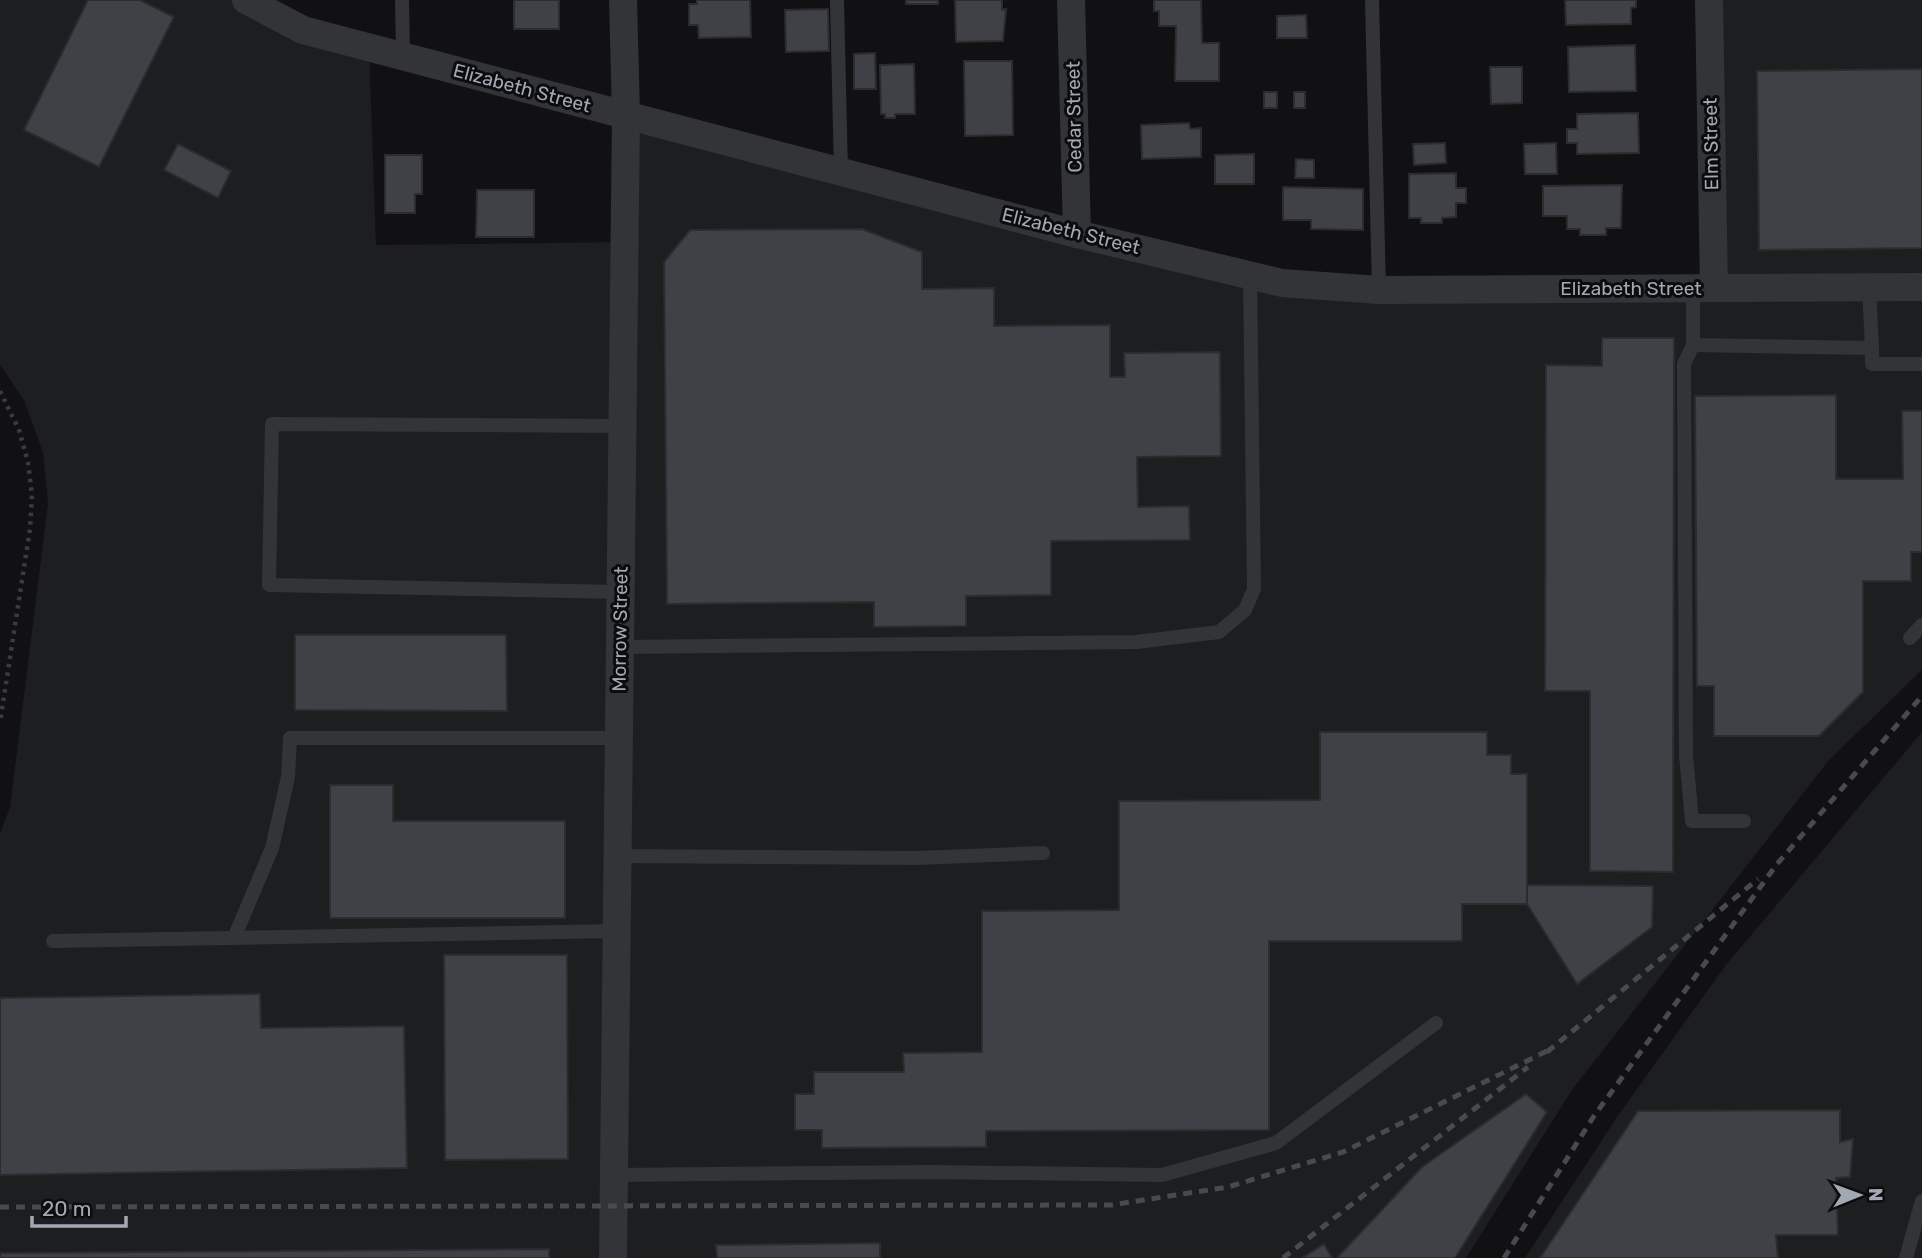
<svg xmlns="http://www.w3.org/2000/svg" width="1922" height="1258" viewBox="0 0 1922 1258" font-family="Rubik,sans-serif">
	<rect width="100%" height="100%" fill="#111113"/>
	<!-- built -->
	<g fill="#1d1e20">
		<polygon points="0,0 246,0 369,47 376,245 624,242 626,115 1282,283 1713,287 1709,0 1922,0 1922,670 1829,760 1572,1090 1466,1258 0,1258 0,834 10,807 48,503 43,452 24,400 0,365"/>
		<polygon points="1922,732 1922,1258 1525,1258 1617,1117 1726,965"/>
	</g>
	<!-- building -->
	<g fill="#404146" stroke="#2b2c2f" stroke-width="2">
		<polygon points="88,0 140,0 174,17 99,167 24,130"/>
		<rect x="514" y="0" width="45" height="29"/>
		<polygon points="697,0 750,0 751,37 699,38 698,25 689,25 689,4 697,4"/>
		<rect x="906" y="0" width="32" height="4"/>
		<polygon points="955,0 1002,0 1002,10 1006,9 1003,41 956,42"/>
		<polygon points="1154,0 1201,0 1202,43 1219,43 1219,81 1175,81 1176,26 1159,26 1159,11 1154,11"/>
		<polygon points="1565,0 1636,0 1636,7 1631,8 1631,24 1566,25"/>
		<polygon points="828,9 829,51 786,52 785,10"/>
		<polygon points="1306,15 1307,38 1277,38 1277,16"/>
		<polygon points="1635,45 1636,91 1569,92 1568,47"/>
		<polygon points="875,53 876,89 854,89 854,54"/>
		<polygon points="964,61 1012,61 1013,135 965,136"/>
		<polygon points="914,64 915,114 895,114 895,118 885,118 885,114 881,114 880,65"/>
		<polygon points="1490,67 1522,67 1522,103 1491,104"/>
		<polygon points="1922,69 1922,248 1759,250 1757,71"/>
		<rect x="1264" y="92" width="13" height="16"/>
		<rect x="1294" y="92" width="11" height="16"/>
		<polygon points="1638,113 1639,153 1577,154 1577,143 1567,143 1567,129 1577,129 1577,114"/>
		<polygon points="1189,123 1190,129 1201,128 1201,157 1142,159 1141,125"/>
		<polygon points="1445,143 1446,163 1414,165 1413,144"/>
		<polygon points="1556,143 1557,174 1525,174 1524,144"/>
		<polygon points="178,144 231,171 218,198 164,170"/>
		<polygon points="1254,154 1254,184 1215,184 1215,155"/>
		<polygon points="385,155 422,155 422,194 415,194 415,213 385,213"/>
		<polygon points="1296,159 1314,160 1314,178 1295,178"/>
		<polygon points="1456,173 1456,188 1466,188 1466,203 1456,203 1456,217 1442,218 1442,223 1421,223 1421,218 1409,218 1409,174"/>
		<polygon points="1622,185 1621,228 1606,228 1606,235 1580,235 1580,229 1567,229 1567,216 1543,216 1543,186"/>
		<polygon points="1283,187 1363,189 1363,230 1311,229 1311,220 1283,220"/>
		<polygon points="477,190 534,190 534,237 476,237"/>
		<polygon points="862,229 922,252 922,289 994,288 994,326 1110,325 1110,377 1125,377 1124,353 1220,352 1221,456 1137,457 1138,507 1189,506 1190,540 1051,541 1051,595 966,596 966,626 874,627 874,602 667,604 664,262 690,230"/>
		<polygon points="1602,338 1674,338 1673,872 1590,871 1590,691 1545,691 1546,365 1602,366"/>
		<polygon points="1836,395 1836,479 1903,479 1902,411 1922,411 1922,552 1911,552 1911,581 1863,581 1863,692 1819,736 1714,736 1714,686 1697,686 1695,396"/>
		<polygon points="295,635 506,635 507,711 295,710"/>
		<polygon points="1320,732 1487,732 1487,755 1511,755 1511,774 1527,774 1527,904 1462,904 1462,941 1269,941 1269,1130 986,1131 986,1147 822,1148 822,1130 795,1130 795,1094 814,1094 814,1072 904,1072 903,1053 982,1052 982,911 1119,910 1119,801 1320,800"/>
		<polygon points="330,785 393,785 393,821 565,821 565,918 330,918"/>
		<polygon points="1527,885 1653,886 1652,927 1577,984 1527,904"/>
		<polygon points="444,955 567,955 568,1159 445,1160"/>
		<polygon points="260,994 261,1028 404,1026 407,1168 0,1175 0,998"/>
		<polygon points="1526,1094 1547,1112 1455,1258 1337,1258 1422,1167"/>
		<polygon points="1840,1110 1840,1142 1853,1139 1850,1177 1836,1178 1838,1235 1776,1235 1778,1258 1540,1258 1638,1111"/>
		<polygon points="880,1243 880,1258 717,1258 716,1245"/>
		<polygon points="1324,1244 1332,1258 1302,1258"/>
		<polygon points="549,1249 549,1258 0,1258 0,1253"/>
	</g>
	<g fill="none" stroke-linecap="round" stroke-linejoin="round">
		<!-- path -->
		<polyline stroke="#383b3f" stroke-width="4.5" stroke-dasharray="3.5 5" stroke-linecap="butt" points="0,391 19,430 28,462 32,495 30,529 0,722"/>
		<!-- service -->
		<g stroke="#323438" stroke-width="14">
			<polyline points="402,0 403,56"/>
			<polyline points="837,0 841,172"/>
			<polyline points="1372,0 1379,290"/>
			<polyline points="1693,288 1693,345 1872,348 1869,287"/>
			<polyline points="1693,345 1684,364 1686,755 1692,821 1744,821"/>
			<polyline points="1872,348 1872,364 1922,364"/>
			<polyline points="620,592 269,585 272,424 622,426"/>
			<polyline points="1910,638 1922,625"/>
			<polyline points="620,647 1136,642 1219,632 1245,610 1254,589 1250,275"/>
			<polyline points="617,856 918,858 1043,853"/>
			<polyline points="234,938 272,848 288,777 290,738 619,738"/>
			<polyline points="53,941 616,931"/>
			<polyline points="614,1175 931,1172 1162,1175 1276,1143 1436,1023"/>
			<polyline points="1906,1258 1922,1201"/>
		</g>
		<!-- minor -->
		<g stroke="#323438" stroke-width="28">
			<polyline points="246,0 303,30 1077,234 1282,283 1379,290 1922,287"/>
			<polyline points="1071,0 1077,234"/>
			<polyline points="1709,0 1714,288"/>
			<polyline points="613,1258 626,115 623,0"/>
		</g>
		<!-- rail -->
		<g stroke="#474a4f" stroke-width="5" stroke-dasharray="9 7" stroke-linecap="butt">
			<polyline points="1547,1052 1758,879"/>
			<polyline points="0,1207 1111,1205 1228,1187 1343,1152 1553,1048"/>
			<polyline points="1283,1258 1528,1067"/>
			<polyline points="1504,1258 1594,1116 1777,864 1922,696"/>
		</g>
	</g>
	<g text-anchor="middle" dominant-baseline="central" stroke-width="6" stroke-linejoin="round" paint-order="stroke">
		<!-- street labels -->
		<g font-size="19" fill="#a2a9b4" stroke="#0c0c0e">
			<text transform="translate(522 88) rotate(15)">Elizabeth Street</text>
			<text transform="translate(1074 117) rotate(-91)">Cedar Street</text>
			<text transform="translate(1711 144) rotate(-91)">Elm Street</text>
			<text transform="translate(1071 231) rotate(14)">Elizabeth Street</text>
			<text x="1631" y="288">Elizabeth Street</text>
			<text transform="translate(620 629) rotate(-89)">Morrow Street</text>
		</g>
	</g>
	<!-- north arrow -->
	<g transform="translate(1859 1195) rotate(89)" stroke="#0c0c0e" stroke-width="5" paint-order="stroke">
	<path d="M0-5L12 26L0 18L-12 26Z" fill="#a2a9b4"/>
	<text y="-10" font-size="19" font-weight="bold" text-anchor="middle" fill="#a2a9b4">N</text>
	</g>
	<!-- scale -->
	<path d="M32 1216v10h94v-10" fill="none" stroke="#a2a9b4" stroke-width="3.5"/>
	<text x="42" y="1216" font-size="21" fill="#a2a9b4" stroke="#0c0c0e" stroke-width="5" paint-order="stroke">20 m</text>
</svg>
